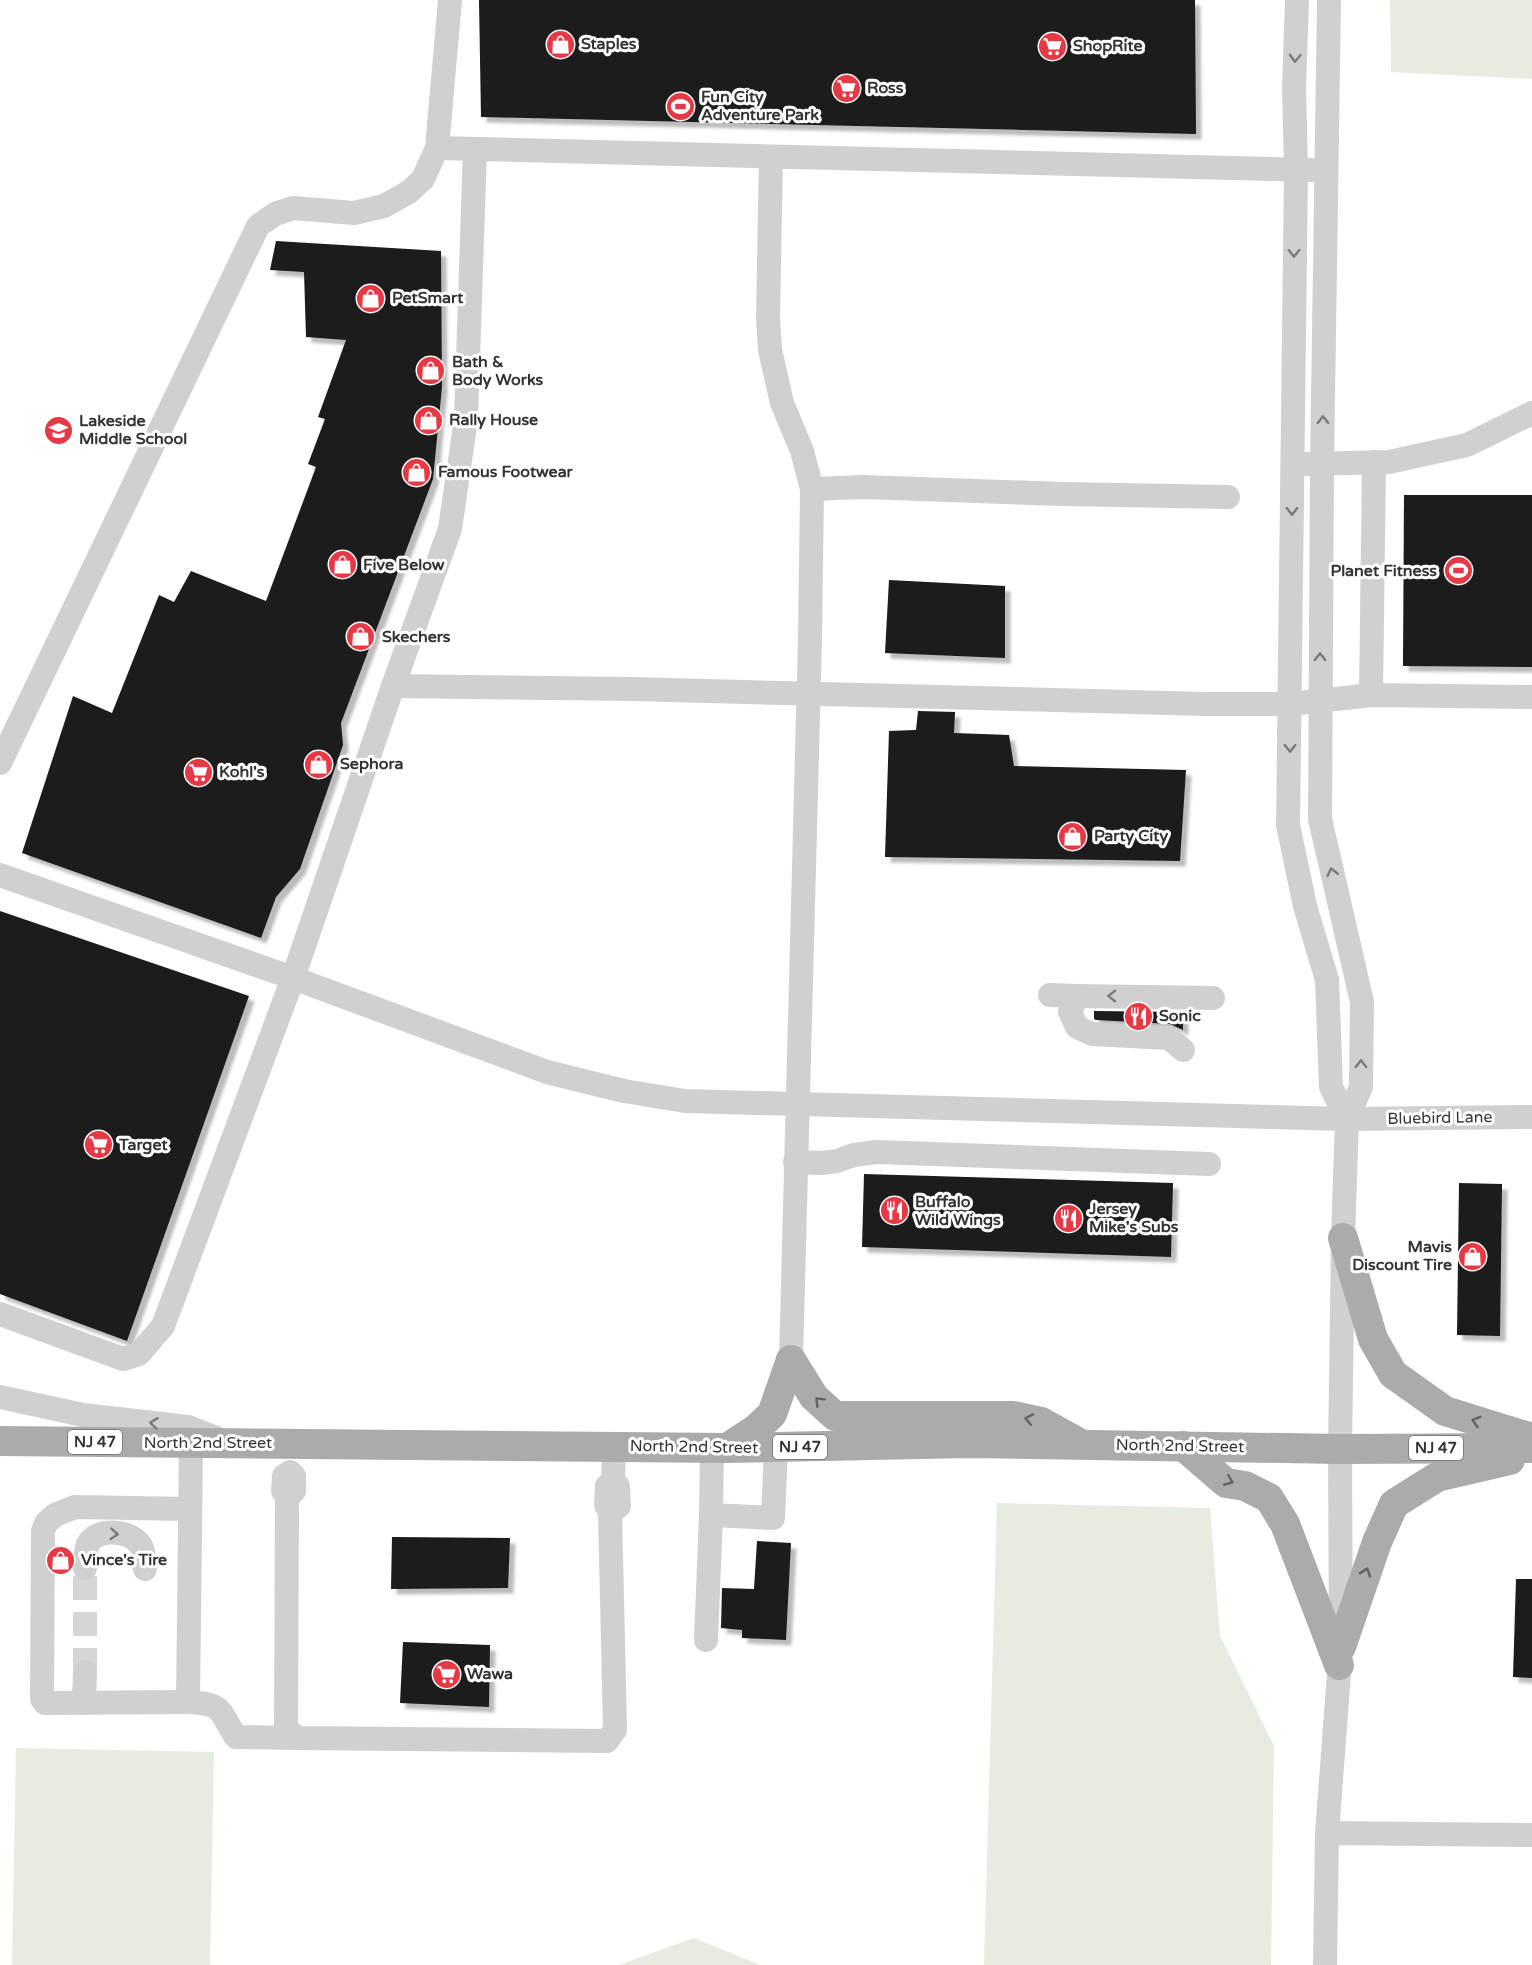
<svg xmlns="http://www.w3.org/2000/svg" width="1532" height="1965" viewBox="0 0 1532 1965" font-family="'Varela Round',sans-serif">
	<defs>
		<filter id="shadow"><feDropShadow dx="5.5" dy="5.5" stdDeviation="1.5" flood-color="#0004"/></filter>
	</defs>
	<rect width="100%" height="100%" fill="#fff"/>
	<!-- green -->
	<g fill="#e6ecdf">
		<polygon points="1390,0 1532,0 1532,79 1391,72"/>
		<polygon points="997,1503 1210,1508 1220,1636 1274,1746 1271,1965 984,1965"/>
		<polygon points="16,1748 214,1752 210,1965 12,1965"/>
		<polygon points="694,1938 760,1965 619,1965"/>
	</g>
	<!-- building -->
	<g fill="#1a1a1a" filter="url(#shadow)">
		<polygon points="479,0 1195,0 1196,134 481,117"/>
		<polygon points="276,241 441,251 442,387 433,479 341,723 343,745 300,869 276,897 261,938 22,853 73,696 112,713 159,595 174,602 191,571 266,601 316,467 308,464 325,419 318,417 346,340 306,337 304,272 270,270"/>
		<polygon points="1404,495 1532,495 1532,667 1403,666"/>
		<polygon points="889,580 1005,586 1005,658 885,653"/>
		<polygon points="918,711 955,712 954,733 1009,735 1014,766 1186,770 1180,861 885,857 889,731 916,730"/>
		<polygon points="0,911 249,996 127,1341 0,1294"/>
		<polygon points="1094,1011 1183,1012 1183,1030 1170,1024 1096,1020 1094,1019"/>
		<polygon points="864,1174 1173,1183 1171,1257 862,1247"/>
		<polygon points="1459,1183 1502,1184 1500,1336 1457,1335"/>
		<polygon points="392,1537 510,1538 508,1588 391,1589"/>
		<polygon points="757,1541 791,1543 786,1640 742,1638 742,1630 721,1628 722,1588 754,1589"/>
		<polygon points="1516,1579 1532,1579 1532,1678 1513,1677"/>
		<polygon points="403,1642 490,1645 489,1707 400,1703"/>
	</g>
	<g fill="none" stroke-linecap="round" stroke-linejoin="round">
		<!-- minor-tunnel -->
		<polyline stroke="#d6d6d6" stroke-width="24" stroke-dasharray="24 12" stroke-linecap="butt" points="85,1672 85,1568"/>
		<!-- minor -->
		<g stroke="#d0d0d0" stroke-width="24">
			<polyline points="1297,0 1294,88 1296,169 1288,825 1305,906 1327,980 1331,1087 1347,1119"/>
			<polyline points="437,148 1312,170"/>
			<polyline points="771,157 768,318 770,350 782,403 802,451 812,489 810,639 791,1360"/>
			<polyline points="1306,464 1389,462 1467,445 1532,413"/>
			<polyline points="812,489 863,487 1062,494 1228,497"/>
			<polyline points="393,686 632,689 1205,704 1291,704 1371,695 1532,697"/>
			<polyline points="1371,695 1374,462"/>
			<polyline points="0,763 258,226 275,214 293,208 354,213 384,206 409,192 423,179 437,148 450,0"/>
			<polyline points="0,875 293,978 547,1072 624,1091 685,1101 1347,1119 1532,1117"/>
			<polyline points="1050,995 1077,996"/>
			<polyline points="1183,1050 1169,1038 1092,1034 1077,1027 1070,1012 1077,996 1213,998"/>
			<polyline points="795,1162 821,1163 837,1161 854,1155 876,1152 1209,1164"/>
			<polyline points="0,1314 123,1359 139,1354 163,1326 293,978 393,686 450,529 466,419 475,149"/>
			<polyline points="0,1397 83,1415 188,1427 216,1438"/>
			<path d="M191,1443l-3,259c37,2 30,8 48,35l62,1"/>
			<polyline points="712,1448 711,1515 773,1518 776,1448"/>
			<polyline points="613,1481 607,1486 606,1505 610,1512 619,1506 618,1486 613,1481 614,1446"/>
			<polyline points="287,1497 294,1491 294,1476 290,1472 284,1476 283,1491 287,1497 286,1729 298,1738 607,1741 615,1730 610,1512"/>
			<path d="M85,1568c1,-8 0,-17 3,-24 9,-17 44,-14 53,2 4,6 3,16 4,23"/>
			<polyline points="706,1640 711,1515"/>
			<polyline points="188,1702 45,1703 42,1699 43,1531 46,1523 55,1515 75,1507 190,1509"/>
			<polyline points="84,1703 85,1672"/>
			<polyline points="1327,1833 1532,1835"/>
			<polyline points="1325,1965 1327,1833 1341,1647 1340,1449 1343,1238 1347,1119 1361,1087 1362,1002 1320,819 1322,464 1329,0"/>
		</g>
		<!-- major -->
		<g stroke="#ababab" stroke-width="30">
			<polyline points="1343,1238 1373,1339 1393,1374 1445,1411 1532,1438"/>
			<polyline points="791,1360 814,1397 835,1416 1013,1416 1041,1422 1079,1443"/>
			<polyline points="0,1441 727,1448 969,1443 1340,1449 1532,1448"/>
			<polyline points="1183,1446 1226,1483 1245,1486 1269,1498 1285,1524 1339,1665"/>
			<polyline points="727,1448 756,1429 772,1414 791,1360"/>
			<polyline points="1341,1647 1377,1542 1394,1504 1437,1477 1510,1460"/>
		</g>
	</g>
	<!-- one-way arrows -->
	<defs><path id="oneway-chevron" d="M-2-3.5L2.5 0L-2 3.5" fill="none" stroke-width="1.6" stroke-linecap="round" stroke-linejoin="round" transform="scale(1.5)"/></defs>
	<g stroke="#7a7a7a">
		<use href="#oneway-chevron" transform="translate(1295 58) rotate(92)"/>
		<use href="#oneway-chevron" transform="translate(1294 253) rotate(91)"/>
		<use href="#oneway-chevron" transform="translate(1323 420) rotate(-89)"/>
		<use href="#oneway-chevron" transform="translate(1292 511) rotate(90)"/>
		<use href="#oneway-chevron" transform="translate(1320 657) rotate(-89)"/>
		<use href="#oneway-chevron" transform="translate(1290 748) rotate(91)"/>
		<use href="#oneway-chevron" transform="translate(1332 872) rotate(-103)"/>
		<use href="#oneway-chevron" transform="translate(1112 996) rotate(-179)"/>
		<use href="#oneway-chevron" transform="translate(1361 1064) rotate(-89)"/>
		<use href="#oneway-chevron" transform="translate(154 1423) rotate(-173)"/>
		<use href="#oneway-chevron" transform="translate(114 1534) rotate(4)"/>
	</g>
	<g stroke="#636363">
		<use href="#oneway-chevron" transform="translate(819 1401) rotate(-135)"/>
		<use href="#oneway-chevron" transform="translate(1029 1419) rotate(-169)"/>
		<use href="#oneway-chevron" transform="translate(1476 1421) rotate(-163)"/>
		<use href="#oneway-chevron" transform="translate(1229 1481) rotate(22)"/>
		<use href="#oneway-chevron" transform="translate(1366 1572) rotate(-71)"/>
	</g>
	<!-- icons -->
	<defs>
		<symbol id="shop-disc" viewBox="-11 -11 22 22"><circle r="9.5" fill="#e63946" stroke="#fff"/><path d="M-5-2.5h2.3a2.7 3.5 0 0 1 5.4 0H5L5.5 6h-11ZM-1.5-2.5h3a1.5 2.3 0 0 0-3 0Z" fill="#fff"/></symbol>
		<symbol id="supermarket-disc" viewBox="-11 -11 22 22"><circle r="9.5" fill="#e63946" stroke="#fff"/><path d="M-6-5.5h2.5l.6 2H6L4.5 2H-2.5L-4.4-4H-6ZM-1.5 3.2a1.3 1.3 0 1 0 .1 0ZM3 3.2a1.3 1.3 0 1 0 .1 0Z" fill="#fff"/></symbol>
		<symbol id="stadium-disc" viewBox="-11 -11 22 22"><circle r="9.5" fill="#e63946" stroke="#fff"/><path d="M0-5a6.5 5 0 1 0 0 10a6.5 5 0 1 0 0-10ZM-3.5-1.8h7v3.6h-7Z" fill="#fff"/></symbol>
		<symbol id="school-disc" viewBox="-11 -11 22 22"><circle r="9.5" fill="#e63946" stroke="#fff"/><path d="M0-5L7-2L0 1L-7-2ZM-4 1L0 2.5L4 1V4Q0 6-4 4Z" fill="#fff"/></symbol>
		<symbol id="restaurant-disc" viewBox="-11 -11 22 22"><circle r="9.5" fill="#e63946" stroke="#fff"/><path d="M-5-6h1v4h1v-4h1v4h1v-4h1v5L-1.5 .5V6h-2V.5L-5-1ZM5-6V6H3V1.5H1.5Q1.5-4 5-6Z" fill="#fff"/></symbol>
	</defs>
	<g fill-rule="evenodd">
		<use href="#shop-disc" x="544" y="28" width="33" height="33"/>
		<use href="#supermarket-disc" x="1036" y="30" width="33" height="33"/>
		<use href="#supermarket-disc" x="830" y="72" width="33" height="33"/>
		<use href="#stadium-disc" x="664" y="90" width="33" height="33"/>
		<use href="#shop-disc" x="354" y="282" width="33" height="33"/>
		<use href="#shop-disc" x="414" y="354" width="33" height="33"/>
		<use href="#shop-disc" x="412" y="404" width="33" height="33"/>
		<use href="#school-disc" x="42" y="414" width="33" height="33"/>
		<use href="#shop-disc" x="400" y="456" width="33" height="33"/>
		<use href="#shop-disc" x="326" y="548" width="33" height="33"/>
		<use href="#stadium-disc" x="1442" y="554" width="33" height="33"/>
		<use href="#shop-disc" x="344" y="620" width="33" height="33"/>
		<use href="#shop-disc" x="302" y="748" width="33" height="33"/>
		<use href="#supermarket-disc" x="182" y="756" width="33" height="33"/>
		<use href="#shop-disc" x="1056" y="820" width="33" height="33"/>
		<use href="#restaurant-disc" x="1122" y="1000" width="33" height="33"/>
		<use href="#supermarket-disc" x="82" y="1128" width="33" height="33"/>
		<use href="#restaurant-disc" x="878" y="1194" width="33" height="33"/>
		<use href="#restaurant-disc" x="1052" y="1202" width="33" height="33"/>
		<use href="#shop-disc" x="1456" y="1240" width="33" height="33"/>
		<use href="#shop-disc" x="44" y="1544" width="33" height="33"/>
		<use href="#supermarket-disc" x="430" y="1658" width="33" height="33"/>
	</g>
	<g text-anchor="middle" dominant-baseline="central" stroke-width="6" stroke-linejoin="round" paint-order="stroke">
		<!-- shield labels -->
		<g fill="#fff" stroke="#707070" stroke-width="1.5">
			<rect x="68" y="1430" width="54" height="24" rx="4.5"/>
			<rect x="773" y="1435" width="54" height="24" rx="4.5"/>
			<rect x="1409" y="1436" width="54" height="24" rx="4.5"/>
		</g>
		<g font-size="15" font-weight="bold" fill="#333">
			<text x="95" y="1442">NJ 47</text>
			<text x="800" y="1447">NJ 47</text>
			<text x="1436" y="1448">NJ 47</text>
		</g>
		<!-- poi labels -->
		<g font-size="16" font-weight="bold" fill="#333" stroke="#fff" text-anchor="start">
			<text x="581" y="44">Staples</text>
			<text x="1073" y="46">ShopRite</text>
			<text x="867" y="88">Ross</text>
			<text x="701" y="97">Fun City<tspan x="701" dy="18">Adventure Park</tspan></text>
			<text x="392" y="298">PetSmart</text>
			<text x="452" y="362">Bath &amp;<tspan x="452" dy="18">Body Works</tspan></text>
			<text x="449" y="420">Rally House</text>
			<text x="79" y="421">Lakeside<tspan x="79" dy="18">Middle School</tspan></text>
			<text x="438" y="472">Famous Footwear</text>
			<text x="363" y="565">Five Below</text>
			<text x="1437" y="571" text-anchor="end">Planet Fitness</text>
			<text x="382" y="637">Skechers</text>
			<text x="340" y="764">Sephora</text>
			<text x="219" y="772">Kohl's</text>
			<text x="1094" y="836">Party City</text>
			<text x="1159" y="1016">Sonic</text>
			<text x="119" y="1145">Target</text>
			<text x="915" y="1202">Buffalo<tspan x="915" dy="18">Wild Wings</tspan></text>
			<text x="1089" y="1209">Jersey<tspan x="1089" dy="18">Mike's Subs</tspan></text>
			<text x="1452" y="1247" text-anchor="end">Mavis<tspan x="1452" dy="18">Discount Tire</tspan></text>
			<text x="81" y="1560">Vince's Tire</text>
			<text x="467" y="1674">Wawa</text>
		</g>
		<!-- street labels -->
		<g font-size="16" fill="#333" stroke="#fff">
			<text transform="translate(1440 1118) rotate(-1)">Bluebird Lane</text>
			<text x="208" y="1443">North 2nd Street</text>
			<text transform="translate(1180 1446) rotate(1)">North 2nd Street</text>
			<text transform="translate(694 1447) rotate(1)">North 2nd Street</text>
		</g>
	</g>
</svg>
